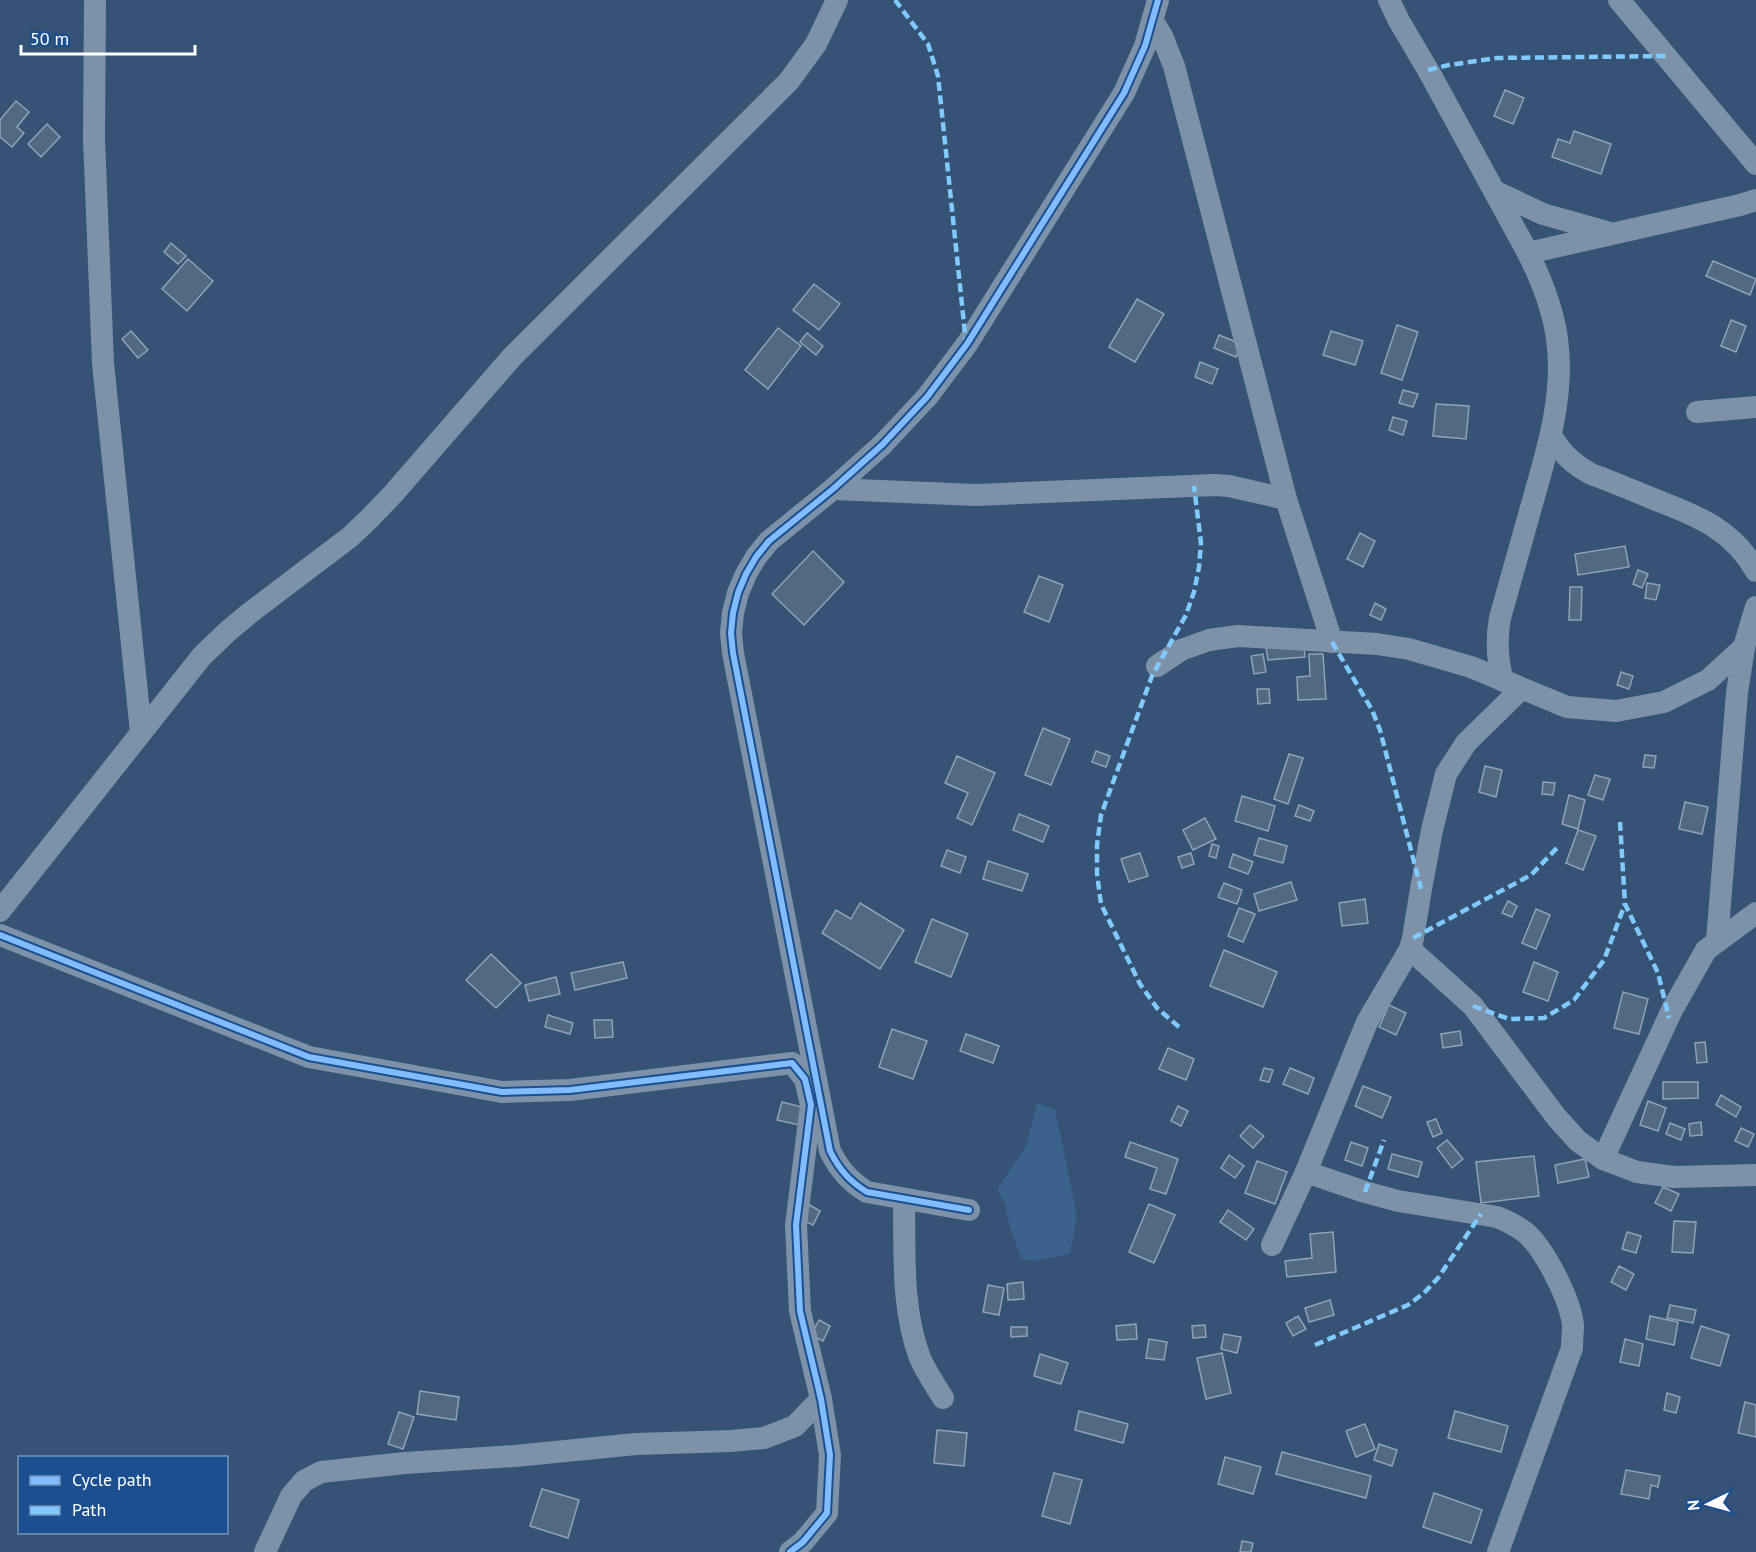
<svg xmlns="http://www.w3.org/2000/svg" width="1756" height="1552" viewBox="0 0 1756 1552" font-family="'PT Sans',sans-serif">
	<rect width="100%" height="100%" fill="#365274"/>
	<!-- water -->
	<polygon fill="#3b618d" points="1037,1103 1055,1109 1077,1216 1070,1254 1034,1261 1021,1259 1009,1224 1005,1204 997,1189 1026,1146"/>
	<!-- building -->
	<g fill="#526984" stroke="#92a2b6" stroke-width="1.5">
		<polygon points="1505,90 1524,98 1513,124 1494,116"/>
		<polygon points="16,101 29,112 17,127 24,133 12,147 0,137 0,120"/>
		<polygon points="47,124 60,137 41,157 28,144"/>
		<polygon points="1574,131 1611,144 1601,174 1552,157 1558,139 1570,143"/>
		<polygon points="171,243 186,256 178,264 164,252"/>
		<polygon points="188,259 213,281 187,311 162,289"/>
		<polygon points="1713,261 1756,279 1750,295 1706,276"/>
		<polygon points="814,284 840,304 819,330 793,310"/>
		<polygon points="1137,299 1164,314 1135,362 1109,347"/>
		<polygon points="1731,320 1746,326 1736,352 1721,346"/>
		<polygon points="1397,325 1418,332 1402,380 1381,373"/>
		<polygon points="778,328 801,346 768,389 745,370"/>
		<polygon points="131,331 148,350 138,358 122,339"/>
		<polygon points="1331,331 1363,341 1355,365 1323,355"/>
		<polygon points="807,333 823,346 816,355 800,342"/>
		<polygon points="1219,335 1241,344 1236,357 1214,348"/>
		<polygon points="1200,362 1218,369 1212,384 1195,377"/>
		<polygon points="1403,390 1418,394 1413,407 1399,403"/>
		<polygon points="1436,404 1469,406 1466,439 1433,436"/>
		<polygon points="1393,417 1407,421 1403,435 1389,430"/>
		<polygon points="1360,533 1375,541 1363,567 1347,559"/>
		<polygon points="1625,546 1629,567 1578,575 1575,554"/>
		<polygon points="813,551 844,582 804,625 772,594"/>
		<polygon points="1638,570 1648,574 1642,588 1633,584"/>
		<polygon points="1039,576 1063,585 1049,622 1024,612"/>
		<polygon points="1647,583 1660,585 1656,600 1645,598"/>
		<polygon points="1570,587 1582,587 1581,620 1569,620"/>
		<polygon points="1375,603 1386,609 1381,620 1370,615"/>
		<polygon points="1304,645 1305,657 1268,660 1266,648"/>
		<polygon points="1263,654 1266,672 1254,674 1251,656"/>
		<polygon points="1309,654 1323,654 1326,699 1298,700 1297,677 1310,676"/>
		<polygon points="1621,672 1633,676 1629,689 1617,685"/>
		<polygon points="1257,689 1269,689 1270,703 1258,704"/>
		<polygon points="1043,728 1070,739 1051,785 1025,775"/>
		<polygon points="1096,751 1110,756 1106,767 1092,762"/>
		<polygon points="1289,754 1303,758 1288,804 1274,799"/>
		<polygon points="1645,755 1656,756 1654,768 1643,767"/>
		<polygon points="957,756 995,773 972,825 957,818 968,793 945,783"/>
		<polygon points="1485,766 1502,770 1496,797 1479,792"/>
		<polygon points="1595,775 1610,779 1603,800 1588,795"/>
		<polygon points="1543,782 1555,783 1553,795 1542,794"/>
		<polygon points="1569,795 1585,800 1578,829 1562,824"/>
		<polygon points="1242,796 1275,806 1268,831 1235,821"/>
		<polygon points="1685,802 1708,807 1702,834 1679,829"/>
		<polygon points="1299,805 1314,811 1310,821 1295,816"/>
		<polygon points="1019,814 1049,826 1043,842 1013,830"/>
		<polygon points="1205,818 1216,839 1193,850 1183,830"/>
		<polygon points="1578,830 1596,836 1583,870 1566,863"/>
		<polygon points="1259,838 1287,846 1283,863 1254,855"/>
		<polygon points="1212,844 1219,846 1216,858 1209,856"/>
		<polygon points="947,850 966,857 960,873 941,866"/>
		<polygon points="1140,853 1148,876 1129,882 1121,859"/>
		<polygon points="1191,853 1194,864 1182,868 1178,857"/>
		<polygon points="1233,854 1253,862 1248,874 1229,867"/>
		<polygon points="988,861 1028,874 1022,891 983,879"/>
		<polygon points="1291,882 1297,900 1259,911 1254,894"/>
		<polygon points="1224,883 1242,890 1237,904 1218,897"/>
		<polygon points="1365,899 1368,923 1342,926 1339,903"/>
		<polygon points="1508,901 1517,906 1512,917 1502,913"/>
		<polygon points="860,903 904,930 880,969 822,933 836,910 851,919"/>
		<polygon points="1239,908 1255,914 1243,942 1228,936"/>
		<polygon points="1536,909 1550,915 1536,949 1522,943"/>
		<polygon points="932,919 968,934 951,977 915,962"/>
		<polygon points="1224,950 1277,972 1263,1007 1210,986"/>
		<polygon points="491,954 521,983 496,1008 466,980"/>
		<polygon points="623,962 627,978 575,990 571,973"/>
		<polygon points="1534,962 1558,972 1548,1001 1523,992"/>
		<polygon points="556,977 560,994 529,1001 525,985"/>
		<polygon points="1623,992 1648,999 1639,1034 1614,1028"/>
		<polygon points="1389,1005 1406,1013 1396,1035 1379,1027"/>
		<polygon points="548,1015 573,1023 570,1034 545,1027"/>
		<polygon points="594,1020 612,1020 613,1037 595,1038"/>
		<polygon points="892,1029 927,1041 913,1079 879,1067"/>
		<polygon points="1460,1031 1462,1045 1443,1048 1441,1034"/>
		<polygon points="966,1034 999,1046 993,1063 960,1051"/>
		<polygon points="1705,1042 1707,1062 1697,1063 1695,1043"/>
		<polygon points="1168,1048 1194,1059 1186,1080 1159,1069"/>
		<polygon points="1264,1068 1273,1070 1269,1082 1260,1080"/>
		<polygon points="1290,1068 1314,1078 1308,1094 1283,1084"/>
		<polygon points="1663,1082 1698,1082 1698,1098 1663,1099"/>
		<polygon points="1363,1086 1391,1097 1382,1118 1355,1106"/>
		<polygon points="1721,1095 1741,1107 1736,1117 1716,1105"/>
		<polygon points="1648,1101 1666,1108 1658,1131 1640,1125"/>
		<polygon points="782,1102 806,1108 799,1125 777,1120"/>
		<polygon points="1178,1106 1188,1111 1181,1126 1171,1121"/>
		<polygon points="1436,1119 1442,1133 1433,1137 1427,1122"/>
		<polygon points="1701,1122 1702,1135 1690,1136 1689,1124"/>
		<polygon points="1670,1123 1685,1129 1681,1140 1666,1134"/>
		<polygon points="1250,1125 1264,1136 1253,1148 1240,1136"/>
		<polygon points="1741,1128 1754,1134 1748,1147 1735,1141"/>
		<polygon points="1447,1140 1463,1159 1452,1168 1437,1148"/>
		<polygon points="1130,1142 1178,1159 1166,1194 1150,1189 1157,1168 1125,1157"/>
		<polygon points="1351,1142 1368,1148 1362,1166 1345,1160"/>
		<polygon points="1392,1154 1422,1162 1418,1177 1388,1169"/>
		<polygon points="1229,1155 1244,1166 1235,1178 1221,1168"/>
		<polygon points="1534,1156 1539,1196 1481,1203 1476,1162"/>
		<polygon points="1585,1159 1589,1177 1558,1183 1555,1165"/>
		<polygon points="1257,1161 1287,1172 1275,1204 1245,1193"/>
		<polygon points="1663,1187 1679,1194 1671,1211 1655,1203"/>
		<polygon points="808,1204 820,1211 813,1225 800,1219"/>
		<polygon points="1149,1204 1175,1215 1154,1263 1129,1252"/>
		<polygon points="1228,1210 1254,1229 1246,1240 1220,1222"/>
		<polygon points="1674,1221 1696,1222 1693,1253 1672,1252"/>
		<polygon points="1333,1232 1336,1272 1287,1277 1285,1261 1312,1258 1310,1234"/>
		<polygon points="1627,1232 1641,1236 1636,1253 1622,1249"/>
		<polygon points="1619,1266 1634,1274 1626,1290 1611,1282"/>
		<polygon points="1023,1282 1024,1299 1008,1300 1007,1284"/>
		<polygon points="988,1285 1004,1288 999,1315 983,1312"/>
		<polygon points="1330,1300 1334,1315 1309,1322 1305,1308"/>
		<polygon points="1670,1305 1696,1310 1693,1323 1667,1318"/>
		<polygon points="1298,1316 1306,1329 1293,1336 1286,1323"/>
		<polygon points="1650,1316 1678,1322 1674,1345 1646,1339"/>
		<polygon points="819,1320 830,1326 823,1341 811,1335"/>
		<polygon points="1136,1324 1137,1339 1117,1340 1116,1326"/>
		<polygon points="1205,1325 1206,1337 1193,1338 1192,1326"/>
		<polygon points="1701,1326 1729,1335 1720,1366 1691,1358"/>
		<polygon points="1011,1327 1027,1327 1027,1336 1011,1337"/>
		<polygon points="1224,1334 1241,1337 1237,1353 1221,1349"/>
		<polygon points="1149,1339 1167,1342 1164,1360 1146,1358"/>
		<polygon points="1625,1339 1643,1344 1639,1366 1620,1362"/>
		<polygon points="1222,1353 1231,1393 1206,1399 1197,1358"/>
		<polygon points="1040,1354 1068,1363 1061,1384 1034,1376"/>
		<polygon points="420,1391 459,1397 456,1420 417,1414"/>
		<polygon points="1667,1393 1680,1397 1676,1413 1664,1410"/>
		<polygon points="1745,1402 1756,1405 1756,1437 1738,1433"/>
		<polygon points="1079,1411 1128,1424 1123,1443 1075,1430"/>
		<polygon points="1455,1411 1508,1426 1501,1452 1448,1438"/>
		<polygon points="399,1412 414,1417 403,1449 388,1444"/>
		<polygon points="1365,1424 1375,1449 1356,1457 1346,1431"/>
		<polygon points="937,1430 967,1433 964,1466 934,1463"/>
		<polygon points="1379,1444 1397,1450 1392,1466 1374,1460"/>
		<polygon points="1282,1452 1371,1476 1366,1498 1276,1474"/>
		<polygon points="1225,1457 1261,1467 1253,1494 1218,1484"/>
		<polygon points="1626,1470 1660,1476 1658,1487 1651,1485 1649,1499 1621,1494"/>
		<polygon points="1054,1473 1082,1480 1070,1524 1042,1516"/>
		<polygon points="542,1489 579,1500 568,1538 530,1526"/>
		<polygon points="1434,1493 1482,1510 1471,1543 1423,1527"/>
		<polygon points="1242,1541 1253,1543 1251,1552 1240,1552"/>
	</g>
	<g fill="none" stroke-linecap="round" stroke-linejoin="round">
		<!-- street -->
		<g stroke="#7d92a8" stroke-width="22">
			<polyline points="95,0 94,139 103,363 141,732"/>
			<path d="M1389,0l10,21 29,49 100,183c14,28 25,55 29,86 8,56 -10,112 -25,165 -11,38 -21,76 -32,114 -4,22 -3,42 3,63"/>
			<polyline points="1619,0 1756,164"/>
			<polyline points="1153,22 1162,36 1174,66 1286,499 1332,642"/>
			<polyline points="1494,191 1543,214 1607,232"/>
			<polyline points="1528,253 1740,205 1756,200"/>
			<polyline points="1697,412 1756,407"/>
			<path d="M1551,435c10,18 22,29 40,39 22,8 43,17 65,26 42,16 77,30 100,71"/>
			<polyline points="833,489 976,495 1215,485 1229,486 1286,499"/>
			<polyline points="1157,666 1181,650 1209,640 1238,636 1377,644 1409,649 1471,667 1567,707 1616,711 1664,702 1708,680 1744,647"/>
			<polyline points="0,911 202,656 227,632 251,612 350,537 369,519 393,494 512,357 789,81 816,44 837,0"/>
			<polyline points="0,935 309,1057 502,1092 570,1090 792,1063 805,1079 811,1105 796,1225 800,1311 821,1399 830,1455 827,1513 803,1542 790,1552"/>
			<polyline points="1717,941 1737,693 1744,647 1756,607"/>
			<polyline points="1410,949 1473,1006 1557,1118 1578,1141 1603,1159 1637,1172 1674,1177 1756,1175"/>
			<polyline points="1603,1159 1672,1010 1706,950 1756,913"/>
			<path d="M1306,1172l59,20 33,9 99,16c10,4 20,9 29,16 19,17 44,66 47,92 0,7 -1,16 -1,23l-74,204"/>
			<path d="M904,1199c1,53 -3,109 16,159 6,14 15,27 23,40"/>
			<path d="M969,1210l-102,-18c-18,-11 -28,-23 -37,-41l-97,-498 -2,-20 2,-20 5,-20 8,-19 10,-17 13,-16 64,-52 49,-44 45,-48 40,-53 157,-251 21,-47 13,-46"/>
			<polyline points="1272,1245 1306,1172 1367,1022 1410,949 1413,938 1421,889 1432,830 1446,774 1466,743 1521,689"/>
			<polyline points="265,1552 291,1496 304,1481 321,1472 405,1463 515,1456 636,1444 731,1441 764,1438 795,1426 821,1399"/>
		</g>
		<!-- quiet -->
		<g stroke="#80caff" stroke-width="4.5" stroke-dasharray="9 4.5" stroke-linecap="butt">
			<polyline points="895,0 928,44 938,76 966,343"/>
			<polyline points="1428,70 1449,65 1497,58 1666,56"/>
			<polyline points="1332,642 1372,710 1380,730 1421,889"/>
			<polyline points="1620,822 1625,904 1658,973 1669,1018"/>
			<polyline points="1413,938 1531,875 1557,848"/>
			<polyline points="1473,1006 1509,1019 1544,1018 1574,1000 1604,960 1625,904"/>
			<polyline points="1179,1027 1157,1008 1140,984 1101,904 1097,874 1097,845 1101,815 1152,676 1186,615 1194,592 1199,567 1201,543 1194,486"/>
			<polyline points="1365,1192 1384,1140"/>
			<polyline points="1315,1345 1408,1305 1424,1293 1438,1278 1481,1214"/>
		</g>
		<defs>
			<g id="cycleway">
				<polyline points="0,935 309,1057 502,1092 570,1090 792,1063 805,1079 811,1105 796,1225 800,1311 821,1399 830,1455 827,1513 803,1542 790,1552"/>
				<path d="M969,1210l-102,-18c-18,-11 -28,-23 -37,-41l-97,-498 -2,-20 2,-20 5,-20 8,-19 10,-17 13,-16 64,-52 49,-44 45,-48 40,-53 157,-251 21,-47 13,-46"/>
			</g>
		</defs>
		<!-- cycleway casing -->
		<use href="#cycleway" stroke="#1b4f8f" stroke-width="10"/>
		<!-- cycleway -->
		<use href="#cycleway" stroke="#80bcff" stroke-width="6"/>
	</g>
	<!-- legend -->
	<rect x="18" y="1456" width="210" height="78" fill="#1b4f8f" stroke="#7695bc" stroke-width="1.5"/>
	<rect x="30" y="1476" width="30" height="9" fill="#80bcff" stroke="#7695bc" stroke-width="1.5"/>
	<text x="72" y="1486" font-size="18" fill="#ffffff">Cycle path</text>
	<rect x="30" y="1506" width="30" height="9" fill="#80caff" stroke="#7695bc" stroke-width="1.5"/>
	<text x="72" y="1516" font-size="18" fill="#ffffff">Path</text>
	<!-- north arrow -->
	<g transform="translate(1708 1504) rotate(265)" stroke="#1b4f8f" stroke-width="4.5" paint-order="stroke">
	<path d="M0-4.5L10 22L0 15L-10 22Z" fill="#ffffff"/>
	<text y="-9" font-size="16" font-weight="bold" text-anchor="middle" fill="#ffffff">N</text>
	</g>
	<!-- scale -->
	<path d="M21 45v9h174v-9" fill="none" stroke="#ffffff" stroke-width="3"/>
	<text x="30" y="45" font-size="18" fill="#ffffff" stroke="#1b4f8f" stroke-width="4.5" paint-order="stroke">50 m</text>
</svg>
